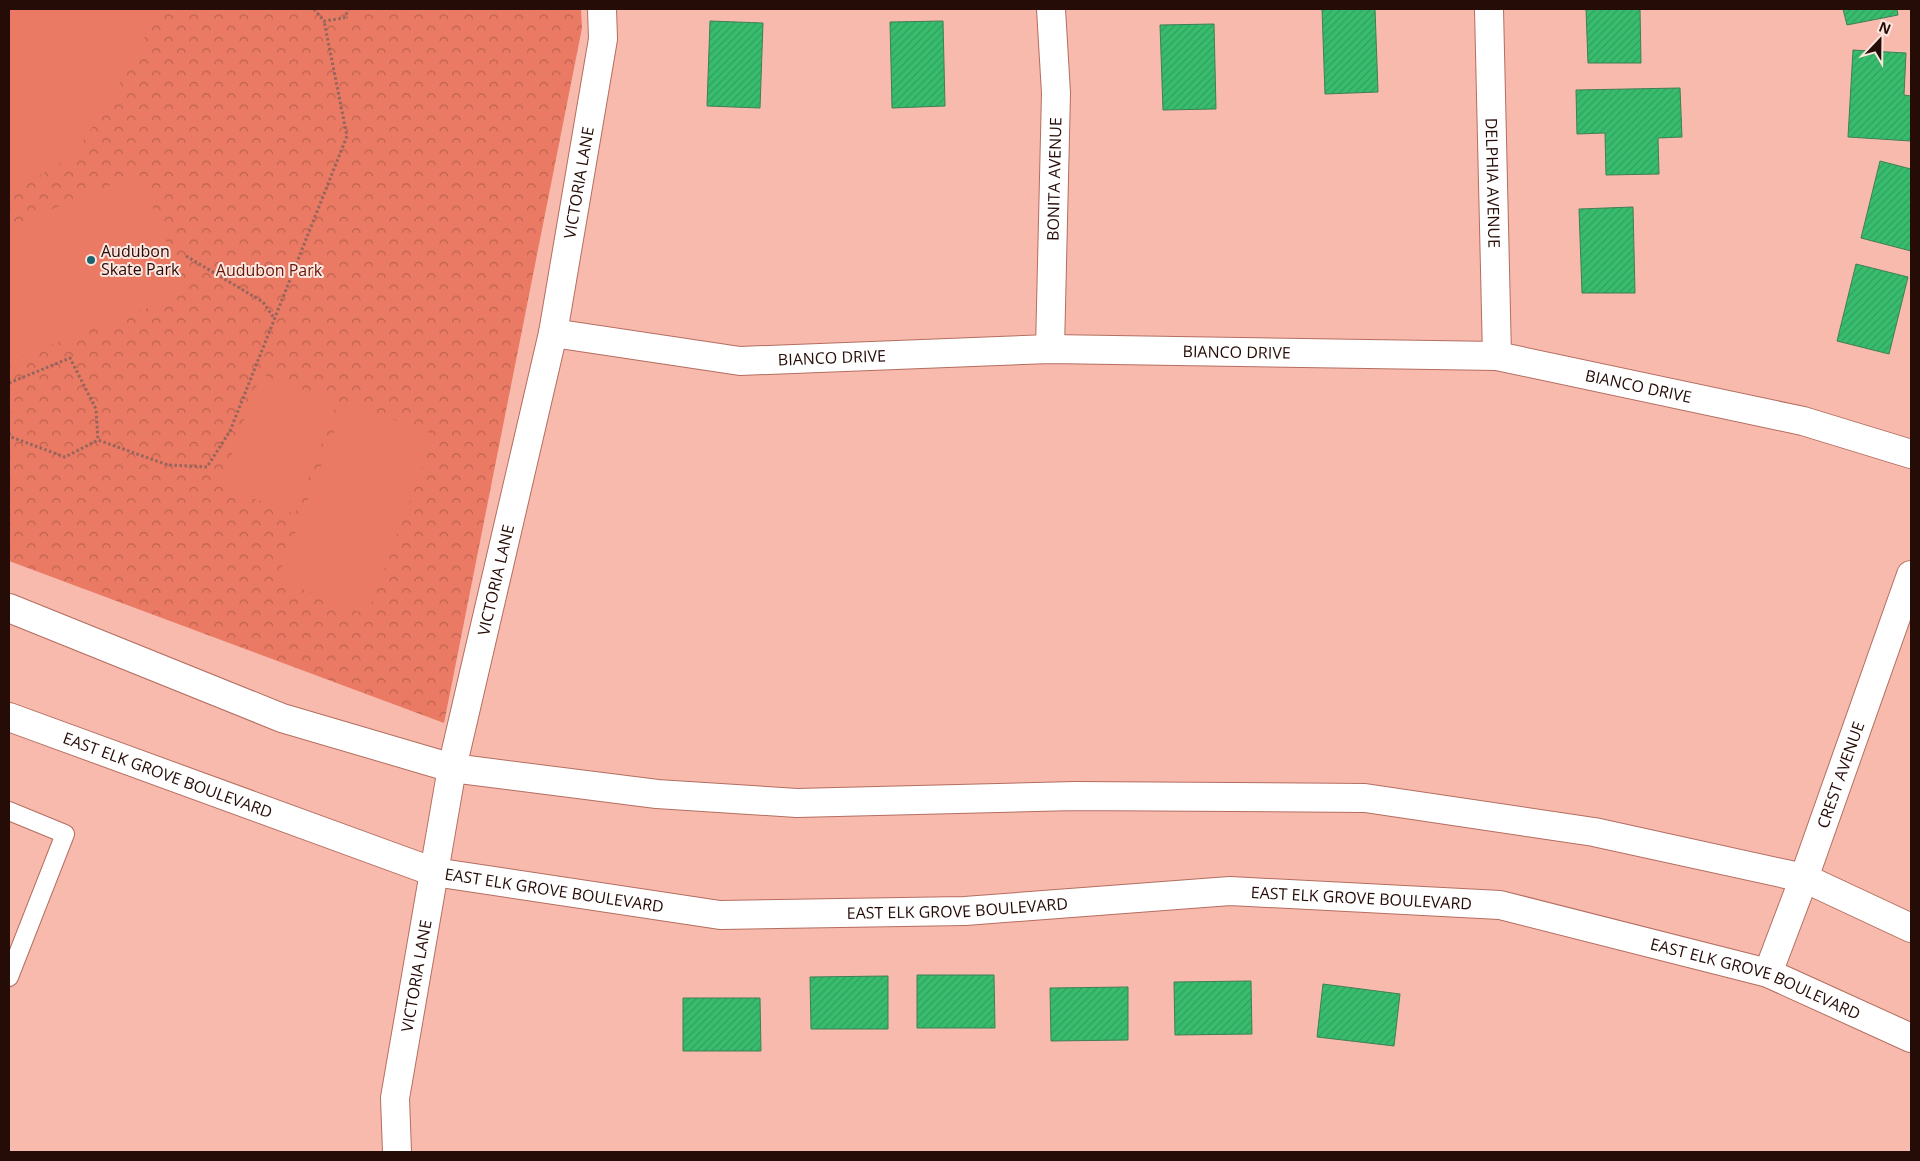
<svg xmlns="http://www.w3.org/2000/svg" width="1920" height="1161" viewBox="0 0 1920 1161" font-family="'Open Sans',sans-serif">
	<defs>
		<pattern id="forest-crowns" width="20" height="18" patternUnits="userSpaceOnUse" patternTransform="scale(1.25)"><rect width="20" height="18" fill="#ea7a63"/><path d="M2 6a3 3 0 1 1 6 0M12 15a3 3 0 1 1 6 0" fill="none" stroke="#bd6250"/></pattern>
		<pattern id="building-hatch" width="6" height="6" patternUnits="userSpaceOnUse" patternTransform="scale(1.25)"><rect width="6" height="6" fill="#38bc6d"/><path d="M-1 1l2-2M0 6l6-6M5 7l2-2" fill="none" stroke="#31a05d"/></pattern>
	</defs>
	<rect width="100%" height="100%" fill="#f8baad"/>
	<!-- forest -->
	<polygon fill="url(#forest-crowns)" points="9,9 581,9 582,28 444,723 9,561"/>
	<!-- pitch -->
	<g fill="#ea7a63">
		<polygon points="9,9 153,9 144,40 105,109 72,157 24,184 9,182"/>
		<polygon points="139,173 187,293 9,361 9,227"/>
		<polygon points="261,374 337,403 295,514 220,486"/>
		<polygon points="346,402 435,435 367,615 277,579"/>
	</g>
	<!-- building -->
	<g fill="url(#building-hatch)" stroke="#407f55">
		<polygon points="1322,9 1375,9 1378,92 1325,94"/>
		<polygon points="1586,9 1640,9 1641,63 1588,63"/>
		<polygon points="1843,9 1897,9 1898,15 1847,25"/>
		<polygon points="710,21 763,23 760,108 707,106"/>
		<polygon points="943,21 945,106 892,108 890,22"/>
		<polygon points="1214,24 1216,109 1163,110 1160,25"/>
		<polygon points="1853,50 1906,53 1904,95 1911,96 1911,141 1848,137"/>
		<polygon points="1680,88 1682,137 1658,138 1659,174 1606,175 1605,133 1577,134 1576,90"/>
		<polygon points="1880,161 1911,169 1911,251 1861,238"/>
		<polygon points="1633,207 1635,293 1582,293 1579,209"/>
		<polygon points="1856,264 1908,277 1889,354 1837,341"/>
		<polygon points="917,975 994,975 995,1028 917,1028"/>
		<polygon points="888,976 888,1029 811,1029 810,977"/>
		<polygon points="1251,981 1252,1034 1175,1035 1174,982"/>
		<polygon points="1323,984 1400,994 1394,1046 1317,1037"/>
		<polygon points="1128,987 1128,1040 1051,1041 1050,988"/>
		<polygon points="683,998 760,998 761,1051 683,1051"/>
	</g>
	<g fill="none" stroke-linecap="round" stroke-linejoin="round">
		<defs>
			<polyline id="service" points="9,811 65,834 9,977"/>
			<g id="minor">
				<path id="s1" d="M1489,9l8,347"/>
				<path id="s2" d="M553,333l187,28 310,-12 447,7 306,65 108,33"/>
				<path id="s3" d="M1050,349l6,-256 -5,-84"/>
				<path id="s4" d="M1768,973l36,-95 107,-303"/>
				<path id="s5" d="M397,1152l-2,-54 57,-330 101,-435 50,-294 -1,-30"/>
			</g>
			<g id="tertiary">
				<polyline points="9,608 282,718 452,768 657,794 797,803 1075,796 1365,798 1594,832 1804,878 1911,928"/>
				<path id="s6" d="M9,717l425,155 286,43 245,-4 265,-20 270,14 268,68 143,65"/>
			</g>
		</defs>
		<!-- service casing -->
		<use href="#service" stroke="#b46e60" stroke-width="20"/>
		<!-- minor casing -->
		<use href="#minor" stroke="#b46e60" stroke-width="30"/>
		<!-- tertiary casing -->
		<use href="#tertiary" stroke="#b46e60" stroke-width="30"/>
		<!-- path -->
		<g stroke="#93665d" stroke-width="3" stroke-dasharray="2.5 2.5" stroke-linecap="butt">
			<polyline points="314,9 324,21 344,18 349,9"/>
			<polyline points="186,256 263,302 274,318"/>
			<polyline points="9,383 70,358 96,409 98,440"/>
			<polyline points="9,433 11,437 65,457 98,440 168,465 207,467 230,431 347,136 324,21"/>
		</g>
		<!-- service -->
		<use href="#service" stroke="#fff" stroke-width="18"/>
		<!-- minor -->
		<use href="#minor" stroke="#fff" stroke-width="28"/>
		<!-- tertiary -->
		<use href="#tertiary" stroke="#fff" stroke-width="28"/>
	</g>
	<!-- markers -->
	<circle fill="#1b6472" stroke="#fee6e0" stroke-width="2" cx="91" cy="260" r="5"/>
	<g text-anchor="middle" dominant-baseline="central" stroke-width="4" stroke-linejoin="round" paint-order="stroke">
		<!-- street labels -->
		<g font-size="16" fill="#260c07" stroke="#fee6e0">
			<text stroke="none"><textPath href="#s3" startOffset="170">BONITA AVENUE</textPath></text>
			<text stroke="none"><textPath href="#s1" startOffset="174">DELPHIA AVENUE</textPath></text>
			<text stroke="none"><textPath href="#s5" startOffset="988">VICTORIA LANE</textPath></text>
			<text stroke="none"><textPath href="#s2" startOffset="686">BIANCO DRIVE</textPath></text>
			<text stroke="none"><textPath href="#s2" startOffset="281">BIANCO DRIVE</textPath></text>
			<text stroke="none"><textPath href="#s2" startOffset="1091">BIANCO DRIVE</textPath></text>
			<text stroke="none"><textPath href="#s5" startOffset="582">VICTORIA LANE</textPath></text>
			<text stroke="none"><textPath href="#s4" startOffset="211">CREST AVENUE</textPath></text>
			<text stroke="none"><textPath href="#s6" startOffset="169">EAST ELK GROVE BOULEVARD</textPath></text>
			<text stroke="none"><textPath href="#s6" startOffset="574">EAST ELK GROVE BOULEVARD</textPath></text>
			<text stroke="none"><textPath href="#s6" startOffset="1384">EAST ELK GROVE BOULEVARD</textPath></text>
			<text stroke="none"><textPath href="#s6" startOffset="979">EAST ELK GROVE BOULEVARD</textPath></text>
			<text stroke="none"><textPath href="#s5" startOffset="178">VICTORIA LANE</textPath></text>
			<text stroke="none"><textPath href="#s6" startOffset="1789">EAST ELK GROVE BOULEVARD</textPath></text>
		</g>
		<!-- poi labels -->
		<g font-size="16" fill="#260c07" stroke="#fee6e0" text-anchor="start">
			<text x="101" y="251">Audubon<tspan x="101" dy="18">Skate Park</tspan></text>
		</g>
		<!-- park labels -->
		<g font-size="16" fill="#661708" stroke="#fee6e0">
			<text x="269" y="270">Audubon Park</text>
		</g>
	</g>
	<!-- border -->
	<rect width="1920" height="1161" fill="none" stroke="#260c07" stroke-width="20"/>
	<!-- north arrow -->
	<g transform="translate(1880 40) rotate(22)" stroke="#fee6e0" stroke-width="4" paint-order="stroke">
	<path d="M0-4L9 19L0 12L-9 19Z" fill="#260c07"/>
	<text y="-8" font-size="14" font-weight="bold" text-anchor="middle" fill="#260c07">N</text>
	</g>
</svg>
